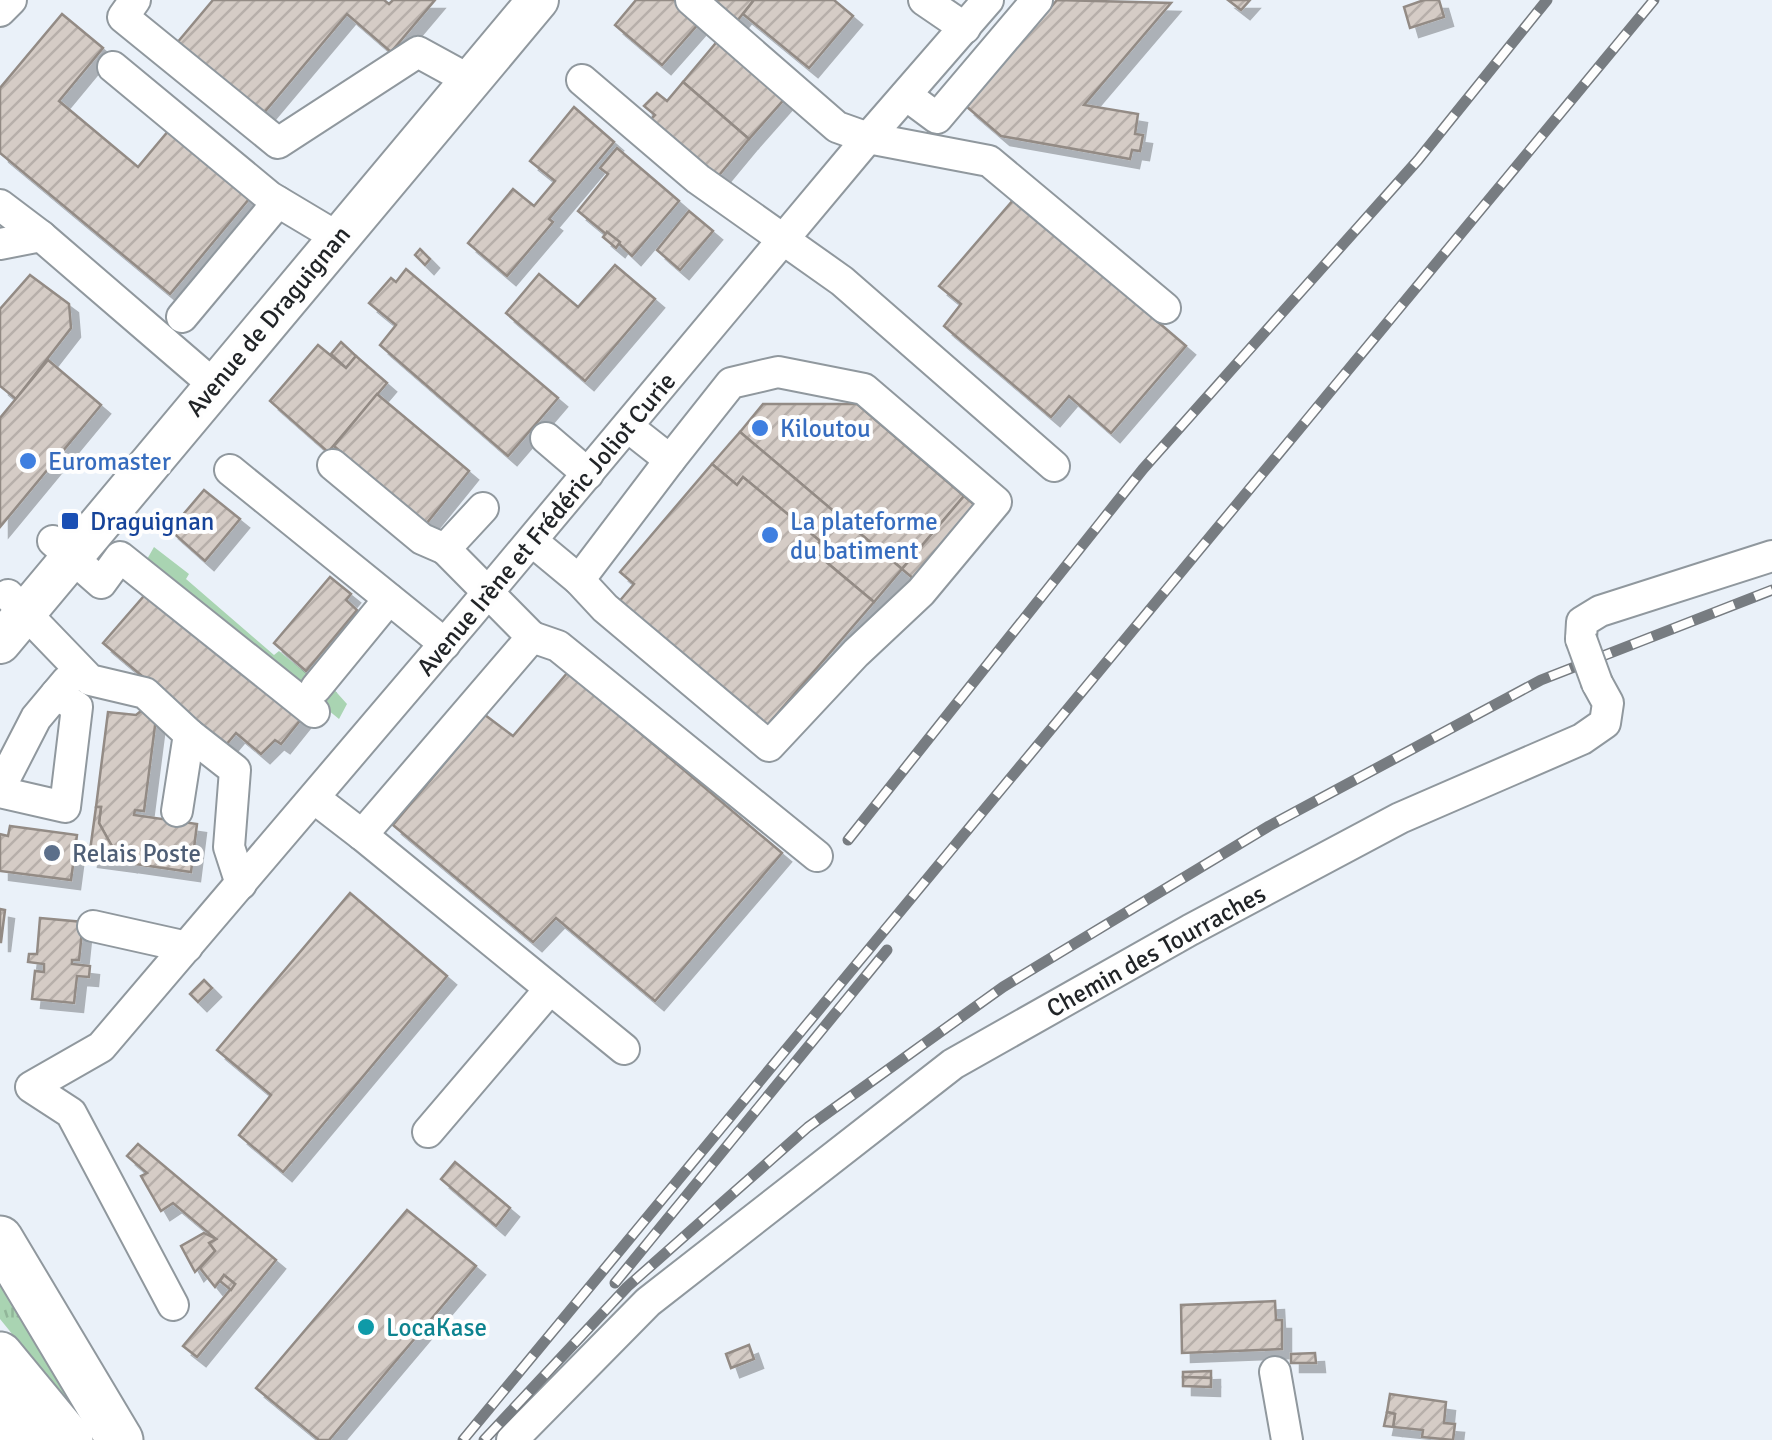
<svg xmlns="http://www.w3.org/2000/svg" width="1772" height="1440" viewBox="0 0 1772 1440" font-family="Signika,sans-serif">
	<defs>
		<pattern id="grass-tufts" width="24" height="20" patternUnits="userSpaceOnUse" patternTransform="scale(2.5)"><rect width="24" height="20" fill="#a9d4b2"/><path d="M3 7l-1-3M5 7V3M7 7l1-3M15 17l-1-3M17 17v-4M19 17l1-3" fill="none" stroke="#91b699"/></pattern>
		<pattern id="building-hatch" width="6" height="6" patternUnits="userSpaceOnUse" patternTransform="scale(2.5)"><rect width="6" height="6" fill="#d5ccc6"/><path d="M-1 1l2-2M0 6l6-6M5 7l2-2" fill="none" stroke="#b7afaa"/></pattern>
		<filter id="shadow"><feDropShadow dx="9" dy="9" stdDeviation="0" flood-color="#0004"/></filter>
	</defs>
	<rect width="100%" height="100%" fill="#eaf1f9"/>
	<!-- grass -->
	<g fill="url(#grass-tufts)">
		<polygon points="154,547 189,574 186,579 274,655 279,651 307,674 302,683 330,685 347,704 339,719 146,561"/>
		<polygon points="0,1264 98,1440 0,1319"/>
	</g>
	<!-- building -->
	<g fill="url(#building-hatch)" stroke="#938b85" stroke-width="2.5" filter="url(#shadow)">
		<polygon points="213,0 384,0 389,4 393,0 435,0 391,52 347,14 257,121 171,50"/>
		<polygon points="636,0 676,0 701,21 662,65 615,25"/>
		<polygon points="712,0 754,0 737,21"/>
		<polygon points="754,0 834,0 853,16 809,68 743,14"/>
		<polygon points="1057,0 1171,3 1084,105 1138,114 1135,134 1143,135 1140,151 1132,150 1130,159 1001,136 966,106"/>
		<polygon points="1228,0 1250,0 1241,10"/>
		<polygon points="1424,0 1439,0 1444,17 1410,28 1404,7"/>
		<polygon points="62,14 103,48 59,101 138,167 169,130 249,199 170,294 0,153 0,88"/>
		<polygon points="720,38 787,96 749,139 683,82"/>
		<polygon points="683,82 749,139 715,180 648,122 655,115 644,106 657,93 667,101"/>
		<polygon points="574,107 614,142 549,219 553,222 507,276 468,243 513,189 534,206 555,181 530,161"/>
		<polygon points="617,148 679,201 632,256 607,232 606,234 578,211 608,174 600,168"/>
		<polygon points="1014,199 1186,346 1111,433 1069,396 1051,417 944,326 961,304 939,286"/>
		<polygon points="689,211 713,231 680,270 657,250"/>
		<polygon points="607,232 620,242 616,248 603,237"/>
		<polygon points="420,249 430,259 425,265 415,255"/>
		<polygon points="615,265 655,299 585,381 506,313 539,274 578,307"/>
		<polygon points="406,269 558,398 508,456 380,345 396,325 369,303 391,278 396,282"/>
		<polygon points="30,275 69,304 71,328 16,399 0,386 0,309"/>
		<polygon points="341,342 356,356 346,368 331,354"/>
		<polygon points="318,345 346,368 356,356 387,383 328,452 270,401"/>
		<polygon points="48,360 101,405 0,527 0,418"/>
		<polygon points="377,394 469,471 426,524 334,446"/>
		<polygon points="763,404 857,404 964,496 902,569 740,432"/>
		<polygon points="740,432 902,569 874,602 813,551 820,541 743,477 737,485 712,464"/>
		<polygon points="712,464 737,485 743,477 820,541 813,551 874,602 764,729 617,604 634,584 620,572"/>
		<polygon points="204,490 240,519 205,561 170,530"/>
		<polygon points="964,496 977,507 915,580 902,569"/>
		<polygon points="330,577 351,594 346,600 357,610 306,671 274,643"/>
		<polygon points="150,589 306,713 281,744 275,740 261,754 236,733 225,746 103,643"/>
		<polygon points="568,672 782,853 655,1001 556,918 533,942 393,825 485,715 513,736"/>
		<polygon points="141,711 156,718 144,811 135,810 134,815 197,824 191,872 128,863 129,859 118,857 99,823 101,807 96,807 108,712 136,715"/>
		<polygon points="96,807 101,807 99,823 118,857 129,859 128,863 89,858"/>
		<polygon points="10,826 77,835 71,880 0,871 0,834 8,836"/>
		<polygon points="350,893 447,976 283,1172 239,1135 271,1095 217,1050"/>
		<polygon points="0,909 5,910 1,942 0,942"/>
		<polygon points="40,918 83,922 79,960 72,960 72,964 90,966 89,977 77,976 74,1003 32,999 35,971 44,972 44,964 28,962 29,954 37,954"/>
		<polygon points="204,980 212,988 198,1002 190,994"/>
		<polygon points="138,1144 276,1260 197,1357 183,1346 235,1284 224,1275 215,1287 200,1268 215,1251 209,1243 216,1239 173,1203 161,1211 141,1176 147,1173 127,1156"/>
		<polygon points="455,1162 510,1208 496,1226 441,1179"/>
		<polygon points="407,1210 476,1266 329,1440 319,1440 256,1388"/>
		<polygon points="204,1233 216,1239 209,1243 215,1251 195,1272 181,1246"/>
		<polygon points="224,1275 235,1284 231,1290 220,1281"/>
		<polygon points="1275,1301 1276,1320 1282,1320 1282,1349 1182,1353 1181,1305"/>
		<polygon points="749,1345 754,1359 731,1368 726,1354"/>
		<polygon points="1315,1353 1316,1363 1291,1363 1291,1354"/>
		<polygon points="1211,1371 1211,1378 1183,1377 1183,1372"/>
		<polygon points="1183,1377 1211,1378 1211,1387 1183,1386"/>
		<polygon points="1390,1394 1446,1402 1444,1423 1455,1424 1453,1440 1422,1437 1423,1430 1393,1427 1395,1414 1387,1412"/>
		<polygon points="1387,1412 1395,1414 1393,1427 1384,1426"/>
	</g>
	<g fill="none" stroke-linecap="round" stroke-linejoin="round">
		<defs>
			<g id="minor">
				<polyline points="135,0 123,17 278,143 418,52 471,81"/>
				<polyline points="691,0 837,127 868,138 989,161 1165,308"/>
				<polyline points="924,0 965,28"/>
				<polyline points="0,11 11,0"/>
				<polyline points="113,67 270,197 337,237"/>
				<polyline points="582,80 698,179 842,281 1054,466"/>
				<polyline points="906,95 937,118 1037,0"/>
				<polyline points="0,205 41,236"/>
				<polyline points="0,244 41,236 214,385"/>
				<polyline points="182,317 278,202"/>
				<polyline points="546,438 588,474"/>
				<polyline points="333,465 422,539 445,549"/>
				<polyline points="230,470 445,644"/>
				<polyline points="53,541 101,583 120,557 314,712"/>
				<polyline points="532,541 579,580 670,460 628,427"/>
				<polyline points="579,580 605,608 769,746 856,653 921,592 996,502 864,389 778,372 731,383 670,460"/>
				<polyline points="8,595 90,680 145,693 189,734 177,811"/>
				<polyline points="532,637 558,646 817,856"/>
				<polyline points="1581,639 1582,622 1600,611 1772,556"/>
				<polyline points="316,688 389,599"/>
				<polyline points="189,734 235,770 229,847 241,884"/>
				<polyline points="0,788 36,718 67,681"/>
				<polyline points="0,792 65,807 77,707 56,694"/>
				<polyline points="314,798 362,835 532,637 445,549 483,508"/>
				<polyline points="362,835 624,1049"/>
				<polyline points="93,926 187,947"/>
				<polyline points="428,1132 550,989"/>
				<polyline points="173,1305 71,1113 31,1087 101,1047 469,615 868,138 988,0"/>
				<polyline points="1275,1372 1287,1440"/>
				<polyline points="512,1440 648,1302 953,1064 1190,930 1400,818 1582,739 1605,723 1608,703 1597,683"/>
			</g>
			<polyline id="major" points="0,643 538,0"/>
			<g id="highway">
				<polyline points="0,1239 120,1440"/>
				<polyline points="0,1355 70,1440"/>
				<polyline points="0,1410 25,1440"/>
			</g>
		</defs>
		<!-- minor casing -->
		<use href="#minor" stroke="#90989e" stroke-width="34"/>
		<!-- major casing -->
		<use href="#major" stroke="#90989e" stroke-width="44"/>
		<!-- highway casing -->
		<use href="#highway" stroke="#90989e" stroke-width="49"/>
		<!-- minor -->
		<use href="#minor" stroke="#fff" stroke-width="30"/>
		<!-- major -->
		<use href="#major" stroke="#fff" stroke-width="40"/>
		<!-- highway -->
		<use href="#highway" stroke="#fff" stroke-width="45"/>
		<defs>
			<g id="rail">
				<polyline points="848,840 1143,469 1418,160 1547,0"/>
				<polyline points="615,1283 887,950"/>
				<polyline points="463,1440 1654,0"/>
				<polyline points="484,1440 627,1287 808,1127 1003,987 1269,826 1541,680 1772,590"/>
			</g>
		</defs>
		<!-- rail casing -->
		<use href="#rail" stroke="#777c81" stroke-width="11"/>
		<!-- rail -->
		<use href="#rail" stroke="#fefefe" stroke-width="8" stroke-dasharray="22" stroke-linecap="butt"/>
		<defs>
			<polyline id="minor-bridge" points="1581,639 1597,683"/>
		</defs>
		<!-- minor-bridge casing -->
		<use href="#minor-bridge" stroke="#90989e" stroke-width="34" stroke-linecap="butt"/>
		<!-- minor-bridge -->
		<use href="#minor-bridge" stroke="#fff" stroke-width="30"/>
	</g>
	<!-- markers -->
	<g fill="#3f7fe0" stroke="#fefefe" stroke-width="4">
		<circle cx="760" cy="428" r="10"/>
		<circle cx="28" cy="461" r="10"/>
		<circle cx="770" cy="535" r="10"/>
	</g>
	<rect fill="#1a4fb4" stroke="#fefefe" stroke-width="4" x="60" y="511" width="20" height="20" rx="5"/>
	<circle fill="#5c6f8a" stroke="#fefefe" stroke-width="4" cx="52" cy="853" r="10"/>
	<circle fill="#0f9aa8" stroke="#fefefe" stroke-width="4" cx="366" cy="1327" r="10"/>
	<g text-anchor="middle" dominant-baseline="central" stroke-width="8" stroke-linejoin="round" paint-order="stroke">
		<!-- street labels -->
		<g font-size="25" fill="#212427" stroke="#fefefe">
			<text transform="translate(268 321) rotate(-50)">Avenue de Draguignan</text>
			<text transform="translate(546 524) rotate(-50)">Avenue Irène et Frédéric Joliot Curie</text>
			<text transform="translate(1156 951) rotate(-29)">Chemin des Tourraches</text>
		</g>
		<!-- shop labels -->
		<g font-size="25" fill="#366cbe" stroke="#fefefe" text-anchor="start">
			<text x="780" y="428">Kiloutou</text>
			<text x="48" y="461">Euromaster</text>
			<text x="790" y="521">La plateforme<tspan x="790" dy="29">du batiment</tspan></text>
		</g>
		<!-- transit labels -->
		<g font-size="25" fill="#164399" stroke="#fefefe" text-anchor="start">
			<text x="90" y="521">Draguignan</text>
		</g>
		<!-- service labels -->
		<g font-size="25" fill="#4e5e75" stroke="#fefefe" text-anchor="start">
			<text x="72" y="853">Relais Poste</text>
		</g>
		<!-- culture labels -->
		<g font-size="25" fill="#0d838f" stroke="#fefefe" text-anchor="start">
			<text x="386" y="1327">LocaKase</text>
		</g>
	</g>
</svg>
